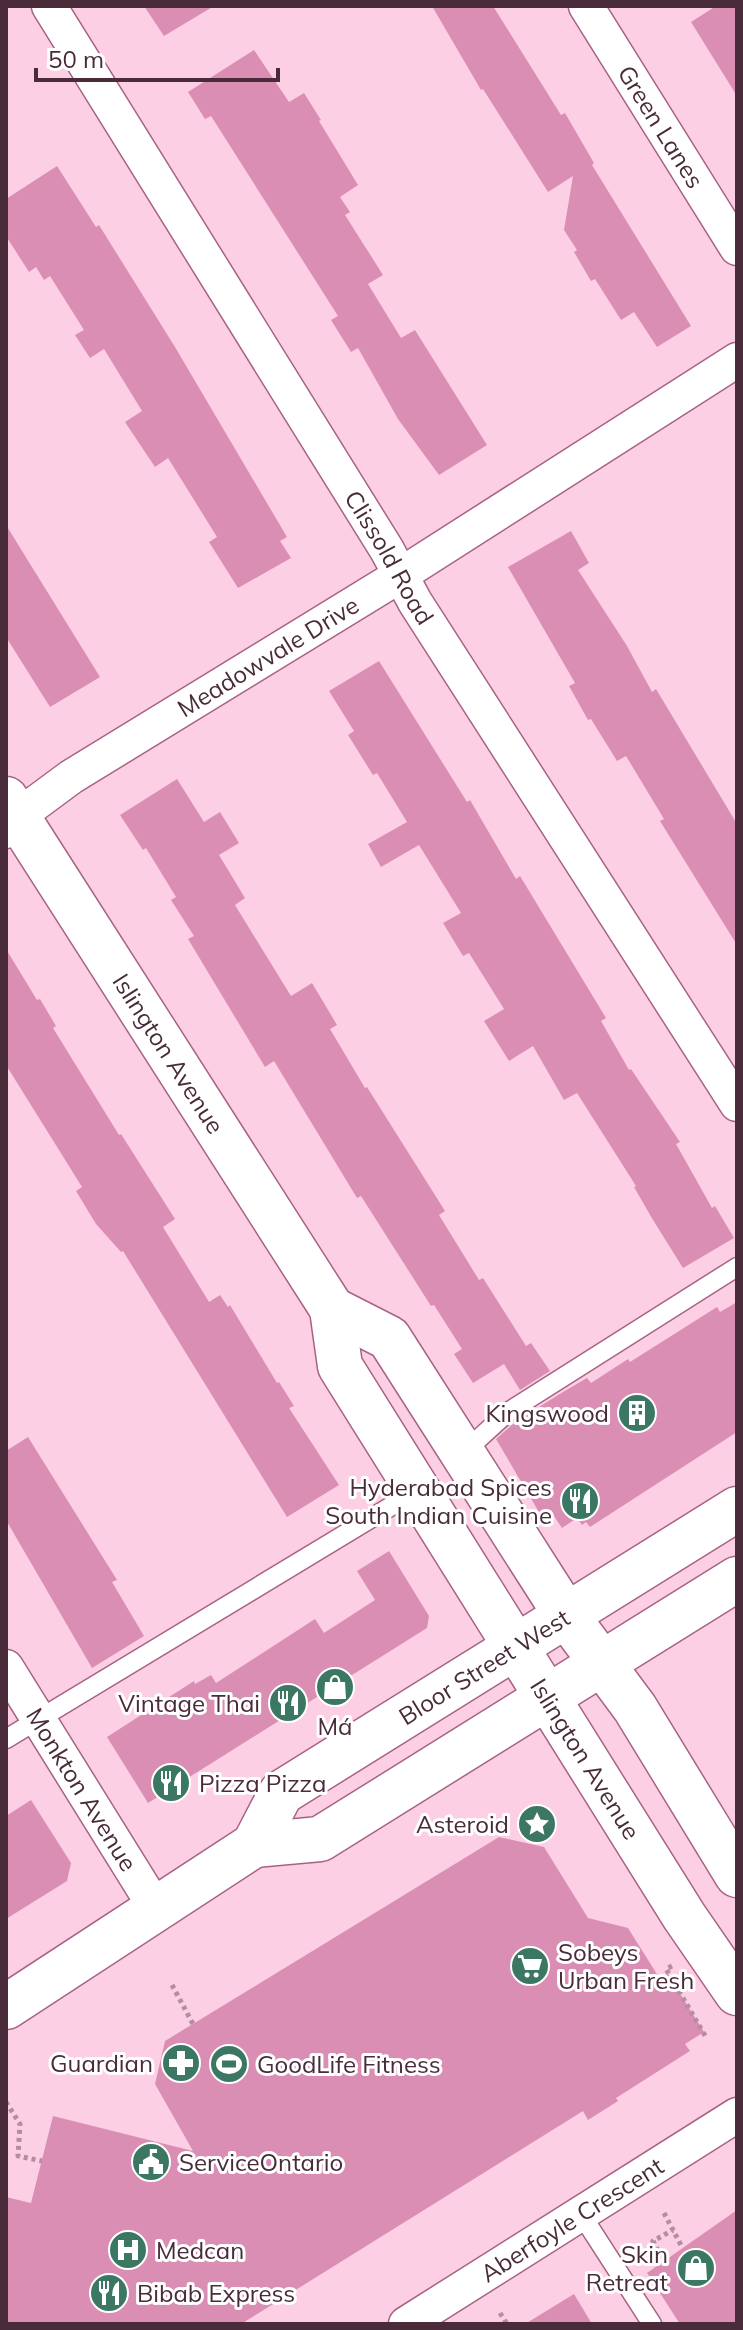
<svg xmlns="http://www.w3.org/2000/svg" width="743" height="2330" viewBox="0 0 743 2330" font-family="Mulish,sans-serif">
	<rect width="100%" height="100%" fill="#fdcfe4"/>
	<!-- building -->
	<g fill="#db8eb4">
		<polygon points="144,6 214,6 164,36"/>
		<polygon points="432,6 493,6 561,115 565,113 594,163 592,165 691,326 657,347 634,312 621,320 595,279 591,281 574,252 577,250 564,230 573,176 548,192 483,89 481,90"/>
		<polygon points="716,6 737,6 737,96 691,22"/>
		<polygon points="254,50 289,102 304,93 321,120 319,121 358,185 340,197 350,212 345,215 383,275 368,284 401,338 415,330 487,445 439,475 398,419 358,348 351,352 331,320 338,316 211,116 205,119 188,92"/>
		<polygon points="57,166 96,227 99,225 175,347 287,537 280,541 291,558 238,588 209,542 217,537 168,458 155,467 125,422 142,411 104,349 90,358 75,335 84,330 50,276 44,280 36,267 29,272 6,236 6,199"/>
		<polygon points="6,525 100,677 50,707 6,637"/>
		<polygon points="571,531 589,563 578,570 627,646 652,692 656,689 737,824 737,945 660,821 664,819 626,756 617,761 591,719 588,720 569,686 575,683 508,567"/>
		<polygon points="379,661 467,802 470,800 516,879 520,876 606,1018 601,1021 629,1070 631,1069 680,1142 676,1144 712,1208 715,1206 734,1238 683,1268 653,1220 634,1187 636,1186 577,1093 564,1100 533,1046 509,1061 484,1021 504,1009 469,953 463,956 443,923 461,913 419,845 381,867 368,844 407,822 377,773 373,775 348,735 354,731 329,691"/>
		<polygon points="177,779 204,822 220,812 239,843 219,855 245,898 235,905 291,996 312,983 337,1025 330,1029 365,1088 367,1087 445,1211 439,1215 479,1280 483,1278 526,1346 531,1343 550,1371 520,1390 504,1364 473,1383 454,1354 462,1349 434,1305 431,1306 361,1196 357,1198 274,1061 265,1067 188,939 194,936 171,900 176,897 146,848 143,850 120,815"/>
		<polygon points="6,949 37,1000 40,999 56,1026 53,1028 119,1135 121,1134 175,1219 163,1227 209,1302 220,1295 228,1307 230,1305 277,1383 279,1382 294,1406 289,1408 339,1485 287,1517 123,1251 121,1252 96,1224 76,1191 82,1187 6,1065"/>
		<polygon points="737,1302 737,1432 590,1527 586,1522 582,1525 577,1518 562,1528 552,1513 543,1519 496,1439 515,1422 563,1392 587,1378 591,1383 628,1359 630,1362 717,1307 720,1312"/>
		<polygon points="28,1437 117,1580 112,1582 144,1636 92,1668 6,1520 6,1451"/>
		<polygon points="389,1551 429,1616 427,1628 148,1803 107,1737 194,1681 195,1684 211,1675 216,1683 315,1619 324,1633 375,1600 357,1571"/>
		<polygon points="31,1800 71,1863 67,1881 6,1919 6,1816"/>
		<polygon points="499,1837 544,1847 588,1918 628,1928 660,1979 668,1974 704,2032 685,2044 690,2051 616,2098 618,2101 588,2120 583,2111 241,2324 6,2324 6,2197 31,2203 53,2116 193,2151 155,2084 165,2041"/>
		<polygon points="737,2210 737,2324 680,2324 647,2273"/>
		<polygon points="574,2294 592,2324 525,2324"/>
	</g>
	<g fill="none" stroke-linecap="round" stroke-linejoin="round">
		<defs>
			<g id="service">
				<polyline points="463,1453 508,1412 737,1267"/>
				<polyline points="6,1739 418,1490"/>
				<polyline points="581,2214 652,2324"/>
			</g>
			<g id="minor">
				<path id="s1" d="M49,6l338,544 28,52 322,502"/>
				<path id="s2" d="M586,6l151,242"/>
				<path id="s3" d="M6,831l11,-14 54,-40 328,-201 338,-216"/>
				<path id="s4" d="M6,1667l151,243"/>
				<path id="s5" d="M406,2324l331,-209"/>
			</g>
			<g id="secondary">
				<path id="s6" d="M6,799l321,502 5,8 8,57 344,550 53,77"/>
				<polyline points="332,1309 389,1338 566,1615 635,1708 737,1875"/>
			</g>
			<g id="primary">
				<polyline points="254,1845 320,1839 737,1579"/>
				<path id="s7" d="M6,2007l248,-162 27,-52 456,-284"/>
			</g>
		</defs>
		<!-- service casing -->
		<use href="#service" stroke="#a76385" stroke-width="21"/>
		<!-- minor casing -->
		<use href="#minor" stroke="#a76385" stroke-width="37"/>
		<!-- secondary casing -->
		<use href="#secondary" stroke="#a76385" stroke-width="47"/>
		<!-- primary casing -->
		<use href="#primary" stroke="#a76385" stroke-width="47"/>
		<!-- path -->
		<g stroke="#b58da0" stroke-width="5" stroke-dasharray="4 4" stroke-linecap="butt">
			<polyline points="672,1966 666,1969 707,2039"/>
			<polyline points="172,1985 193,2024"/>
			<polyline points="6,2102 20,2124 18,2156 42,2161"/>
			<polyline points="664,2213 682,2247"/>
			<polyline points="662,2258 653,2241 673,2230"/>
			<polyline points="500,2313 507,2324"/>
		</g>
		<!-- service -->
		<use href="#service" stroke="#fff" stroke-width="18"/>
		<!-- minor -->
		<use href="#minor" stroke="#fff" stroke-width="34"/>
		<!-- secondary -->
		<use href="#secondary" stroke="#fff" stroke-width="44"/>
		<!-- primary -->
		<use href="#primary" stroke="#fff" stroke-width="44"/>
	</g>
	<!-- icons -->
	<defs>
		<symbol id="building-disc" viewBox="-11 -11 22 22"><circle r="9.5" fill="#3b7762" stroke="#fff"/><path d="M-4-6H4V6H1V3H-1V6H-4ZM-2.5-4.3h1.7v1.8h-1.7ZM.8-4.3h1.7v1.8H.8ZM-2.5-1h1.7V.8h-1.7ZM.8-1h1.7V.8H.8Z" fill="#fff"/></symbol>
		<symbol id="restaurant-disc" viewBox="-11 -11 22 22"><circle r="9.5" fill="#3b7762" stroke="#fff"/><path d="M-5-6h1v4h1v-4h1v4h1v-4h1v5L-1.5 .5V6h-2V.5L-5-1ZM5-6V6H3V1.5H1.5Q1.5-4 5-6Z" fill="#fff"/></symbol>
		<symbol id="shop-disc" viewBox="-11 -11 22 22"><circle r="9.5" fill="#3b7762" stroke="#fff"/><path d="M-5-2.5h2.3a2.7 3.5 0 0 1 5.4 0H5L5.5 6h-11ZM-1.5-2.5h3a1.5 2.3 0 0 0-3 0Z" fill="#fff"/></symbol>
		<symbol id="sight-disc" viewBox="-11 -11 22 22"><circle r="9.5" fill="#3b7762" stroke="#fff"/><path d="M0-6L1.8-2.2L6-1.7L2.9 1.2L3.7 5.4L0 3.3L-3.7 5.4L-2.9 1.2L-6-1.7L-1.8-2.2Z" fill="#fff"/></symbol>
		<symbol id="supermarket-disc" viewBox="-11 -11 22 22"><circle r="9.5" fill="#3b7762" stroke="#fff"/><path d="M-6-5.5h2.5l.6 2H6L4.5 2H-2.5L-4.4-4H-6ZM-1.5 3.2a1.3 1.3 0 1 0 .1 0ZM3 3.2a1.3 1.3 0 1 0 .1 0Z" fill="#fff"/></symbol>
		<symbol id="pharmacy-disc" viewBox="-11 -11 22 22"><circle r="9.5" fill="#3b7762" stroke="#fff"/><path d="M-2-6h4v4h4v4h-4v4h-4v-4h-4v-4h4Z" fill="#fff"/></symbol>
		<symbol id="stadium-disc" viewBox="-11 -11 22 22"><circle r="9.5" fill="#3b7762" stroke="#fff"/><path d="M0-5a6.5 5 0 1 0 0 10a6.5 5 0 1 0 0-10ZM-3.5-1.8h7v3.6h-7Z" fill="#fff"/></symbol>
		<symbol id="civic-disc" viewBox="-11 -11 22 22"><circle r="9.5" fill="#3b7762" stroke="#fff"/><path d="M-.6-6.5H3V-4.5H.6V-3L4-1V1h2V6H-6V1h2V-1L-.6-3ZM-1.2 2.5V6h2.4V2.5Z" fill="#fff"/></symbol>
		<symbol id="hospital-disc" viewBox="-11 -11 22 22"><circle r="9.5" fill="#3b7762" stroke="#fff"/><path d="M-5-5h3v3.5h4V-5h3V5h-3V1.5h-4V5h-3Z" fill="#fff"/></symbol>
	</defs>
	<g fill-rule="evenodd">
		<use href="#building-disc" x="615" y="1391" width="44" height="44"/>
		<use href="#restaurant-disc" x="558" y="1479" width="44" height="44"/>
		<use href="#shop-disc" x="313" y="1665" width="44" height="44"/>
		<use href="#restaurant-disc" x="266" y="1681" width="44" height="44"/>
		<use href="#restaurant-disc" x="149" y="1761" width="44" height="44"/>
		<use href="#sight-disc" x="515" y="1802" width="44" height="44"/>
		<use href="#supermarket-disc" x="508" y="1944" width="44" height="44"/>
		<use href="#pharmacy-disc" x="159" y="2041" width="44" height="44"/>
		<use href="#stadium-disc" x="207" y="2042" width="44" height="44"/>
		<use href="#civic-disc" x="129" y="2140" width="44" height="44"/>
		<use href="#hospital-disc" x="106" y="2228" width="44" height="44"/>
		<use href="#shop-disc" x="674" y="2246" width="44" height="44"/>
		<use href="#restaurant-disc" x="87" y="2271" width="44" height="44"/>
	</g>
	<g text-anchor="middle" dominant-baseline="central" stroke-width="6" stroke-linejoin="round" paint-order="stroke">
		<!-- street labels -->
		<g font-size="24" fill="#492b3a" stroke="#fff">
			<text stroke="none"><textPath href="#s2" startOffset="142">Green Lanes</textPath></text>
			<text stroke="none"><textPath href="#s1" startOffset="648">Clissold Road</textPath></text>
			<text stroke="none"><textPath href="#s3" startOffset="316">Meadowvale Drive</textPath></text>
			<text stroke="none"><textPath href="#s6" startOffset="302">Islington Avenue</textPath></text>
			<text stroke="none"><textPath href="#s7" startOffset="594">Bloor Street West</textPath></text>
			<text stroke="none"><textPath href="#s6" startOffset="1126">Islington Avenue</textPath></text>
			<text stroke="none"><textPath href="#s4" startOffset="144">Monkton Avenue</textPath></text>
			<text stroke="none"><textPath href="#s5" startOffset="196">Aberfoyle Crescent</textPath></text>
		</g>
		<!-- poi labels -->
		<g font-size="24" fill="#492b3a" stroke="#fff" text-anchor="end">
			<text x="609" y="1413">Kingswood</text>
			<text x="552" y="1487">Hyderabad Spices<tspan x="552" dy="28">South Indian Cuisine</tspan></text>
			<text x="260" y="1703">Vintage Thai</text>
			<text x="335" y="1726" text-anchor="middle">Má</text>
			<text x="199" y="1783" text-anchor="start">Pizza Pizza</text>
			<text x="509" y="1824">Asteroid</text>
			<text x="558" y="1952" text-anchor="start">Sobeys<tspan x="558" dy="28">Urban Fresh</tspan></text>
			<text x="153" y="2063">Guardian</text>
			<text x="257" y="2064" text-anchor="start">GoodLife Fitness</text>
			<text x="179" y="2162" text-anchor="start">ServiceOntario</text>
			<text x="156" y="2250" text-anchor="start">Medcan</text>
			<text x="668" y="2254">Skin<tspan x="668" dy="28">Retreat</tspan></text>
			<text x="137" y="2293" text-anchor="start">Bibab Express</text>
		</g>
	</g>
	<!-- border -->
	<rect width="743" height="2330" fill="none" stroke="#492b3a" stroke-width="16"/>
	<!-- scale -->
	<path d="M36 68v12h242v-12" fill="none" stroke="#492b3a" stroke-width="4"/>
	<text x="48" y="68" font-size="24" fill="#492b3a" stroke="#ffffff" stroke-width="6" paint-order="stroke">50 m</text>
</svg>
